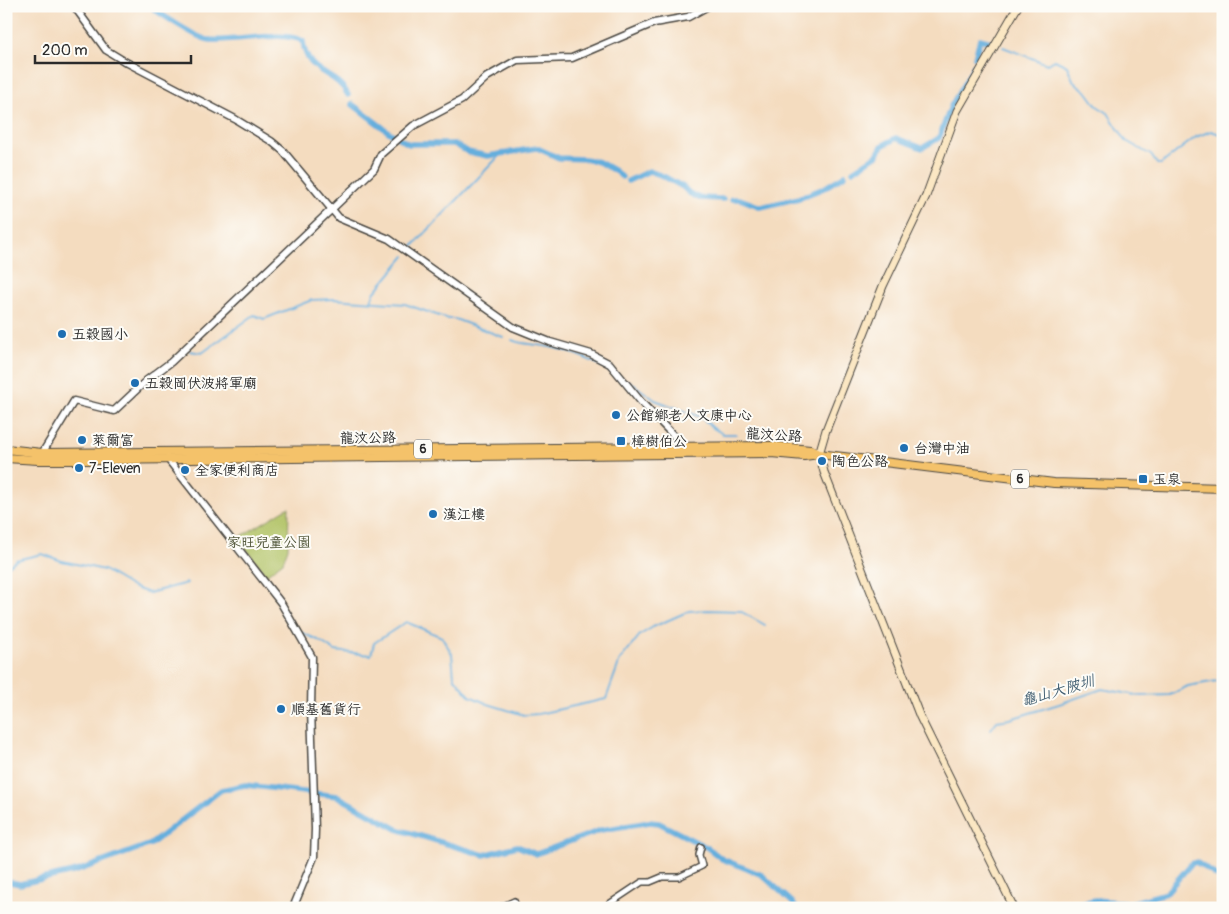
<svg xmlns="http://www.w3.org/2000/svg" width="1229" height="914" viewBox="0 0 1229 914" font-family="Pangolin,'LXGW WenKai TC',sans-serif">
	<rect width="100%" height="100%" fill="#fdfcf7"/>
	<filter id="ink" filterUnits="userSpaceOnUse"><feTurbulence type="fractalNoise" baseFrequency=".02" numOctaves="2"/><feDisplacementMap in="SourceGraphic" scale="10" xChannelSelector="R" yChannelSelector="G"/><feConvolveMatrix kernelMatrix="1 2 1 2 8 2 1 2 1" color-interpolation-filters="sRGB"/></filter>
	<filter id="wash" filterUnits="userSpaceOnUse"><feTurbulence type="fractalNoise" baseFrequency=".0096" numOctaves="4" result="noise"/><feDisplacementMap in="SourceGraphic" scale="20" xChannelSelector="R" yChannelSelector="G"/><feGaussianBlur stdDeviation="1.12" result="paint"/><feColorMatrix in="noise" values="0 0 0 0 0 0 0 0 0 0 0 0 0 0 0 0 0 1.4 0 .05"/><feComposite in="paint" operator="in"/></filter>
	<g filter="url(#wash)">
		<rect width="100%" height="100%" fill="#f4dcbf"/>
		<!-- green -->
		<polygon fill="#b1c265" stroke="#6e7648" points="289,507 288,548 283,562 266,575 238,538"/>
		<g fill="none" stroke-linecap="round" stroke-linejoin="round">
			<!-- stream -->
			<g stroke="#65aedd" stroke-width="2">
				<polyline points="1003,47 1047,64 1055,60 1067,66 1074,82 1086,91 1097,106 1108,113 1126,141 1151,155 1157,164 1161,164 1196,137 1211,131 1223,135"/>
				<polyline points="411,248 501,154"/>
				<polyline points="371,301 374,293 405,256"/>
				<path d="M512,340c12,5 25,4 38,7 21,4 43,14 62,24"/>
				<polyline points="190,351 202,353 254,315 264,319 312,300 334,299 405,304 448,319 455,319 503,337"/>
				<polyline points="629,381 655,400 701,417 713,428 723,434 736,434"/>
				<polyline points="6,568 16,560 42,554 62,561 104,570 132,587 149,593 187,583"/>
				<polyline points="300,632 318,640 335,651 371,655 374,643 406,622 442,637 452,654 454,677 470,696 488,704 524,715 538,714 606,699 620,660 640,635 653,627 689,611 707,610 740,611 765,625"/>
				<polyline points="991,729 997,721 1010,719 1059,704 1102,689 1141,696 1170,695 1188,686 1223,680"/>
			</g>
			<!-- canal -->
			<g stroke="#65aedd" stroke-width="5.5">
				<path d="M152,6l3,4c11,7 44,30 55,30 25,2 72,-10 93,1 3,35 34,30 45,54"/>
				<polyline points="975,57 980,39 991,42"/>
				<polyline points="352,104 390,133 409,144 454,144 468,152 488,156 537,148 559,158 585,159 599,162 615,171 622,177"/>
				<polyline points="853,171 877,155 882,146 896,138 922,148 939,138 951,106 974,66"/>
				<polyline points="628,181 649,171 663,176 683,187 689,193 699,198 723,199"/>
				<polyline points="732,199 740,199 761,207 799,198 824,188 845,175"/>
				<polyline points="6,881 20,884 77,871 151,844 221,790 245,785 337,796 397,829 484,855 517,846 536,854 601,830 650,822 659,823 708,848 722,859 762,875 792,902 796,908"/>
				<polyline points="1059,908 1095,900 1131,903 1166,893 1191,864 1196,862 1223,880"/>
			</g>
		</g>
	</g>
	<g filter="url(#ink)">
		<g fill="none" stroke-linecap="round" stroke-linejoin="round">
			<defs>
				<g id="minor">
					<polyline points="499,908 514,901 517,908"/>
					<polyline points="603,908 642,882 650,882 662,877 679,877 702,866 699,855 701,847"/>
				</g>
				<g id="tertiary">
					<polyline points="74,6 106,50 124,61 235,119 271,141 283,151 339,218 389,239 513,327 550,342 591,354 610,364 642,403 674,436 682,446 682,450"/>
					<polyline points="41,455 74,401 114,411 147,380 171,362 374,169 381,154 413,126 462,100 487,77 517,60 572,58 654,23 688,17 708,6"/>
					<polyline points="167,458 281,603 312,657 311,709 315,829 314,857 293,908"/>
				</g>
				<polyline id="secondary" points="1014,908 920,717 824,472 819,454 826,430 883,286 926,196 957,111 1018,6"/>
				<g id="primary">
					<polyline points="6,449 42,453 772,446 810,450 819,454"/>
					<polyline points="6,458 38,460 90,460 771,453 804,456 819,454 1054,483 1223,488"/>
				</g>
			</defs>
			<!-- minor casing -->
			<use href="#minor" stroke="#494641" stroke-width="8"/>
			<!-- tertiary casing -->
			<use href="#tertiary" stroke="#494641" stroke-width="9"/>
			<!-- secondary casing -->
			<use href="#secondary" stroke="#494641" stroke-width="9"/>
			<!-- primary casing -->
			<use href="#primary" stroke="#494641" stroke-width="10"/>
			<!-- minor -->
			<use href="#minor" stroke="#fff" stroke-width="5"/>
			<!-- tertiary -->
			<use href="#tertiary" stroke="#fff" stroke-width="6"/>
			<!-- secondary -->
			<use href="#secondary" stroke="#fbe7c3" stroke-width="7"/>
			<!-- primary -->
			<use href="#primary" stroke="#f4c26a" stroke-width="8"/>
		</g>
	</g>
	<!-- markers -->
	<g fill="#1f6fb2" stroke="#fdfcf7" stroke-width="2">
		<circle cx="62" cy="334" r="5"/>
		<circle cx="135" cy="383" r="5"/>
		<circle cx="616" cy="415" r="5"/>
		<circle cx="82" cy="440" r="5"/>
		<rect x="616" y="436" width="10" height="10" rx="2.5"/>
		<circle cx="904" cy="448" r="5"/>
		<circle cx="822" cy="461" r="5"/>
		<circle cx="79" cy="468" r="5"/>
		<circle cx="185" cy="470" r="5"/>
		<rect x="1138" y="474" width="10" height="10" rx="2.5"/>
		<circle cx="433" cy="514" r="5"/>
		<circle cx="281" cy="709" r="5"/>
	</g>
	<g text-anchor="middle" dominant-baseline="central" stroke-width="4" stroke-linejoin="round" paint-order="stroke">
		<!-- shield labels -->
		<g fill="#fdfcf7" stroke="#6a6a68" stroke-width="1">
			<rect x="414" y="439.5" width="18" height="19" rx="4"/>
			<rect x="1011" y="469.5" width="18" height="19" rx="4"/>
		</g>
		<g font-size="12" font-weight="bold" fill="#2b2b2b">
			<text x="423" y="449">6</text>
			<text x="1020" y="479">6</text>
		</g>
		<!-- poi labels -->
		<g font-size="14" fill="#2b2b2b" stroke="#fdfcf7" text-anchor="start">
			<text x="72" y="334">五穀國小</text>
			<text x="145" y="383">五穀岡伏波將軍廟</text>
			<text x="626" y="415">公館鄉老人文康中心</text>
			<text x="92" y="440">萊爾富</text>
			<text x="631" y="441">樟樹伯公</text>
			<text x="914" y="448">台灣中油</text>
			<text x="832" y="461">陶色公路</text>
			<text x="89" y="468">7-Eleven</text>
			<text x="195" y="470">全家便利商店</text>
			<text x="1153" y="479">玉泉</text>
			<text x="443" y="514">漢江樓</text>
			<text x="291" y="709">順基舊貨行</text>
		</g>
		<!-- street labels -->
		<g font-size="14" fill="#2b2b2b" stroke="#fdfcf7">
			<text transform="translate(774 435) rotate(3)">龍汶公路</text>
			<text transform="translate(368 438) rotate(-1)">龍汶公路</text>
		</g>
		<!-- park labels -->
		<g font-size="14" fill="#53583c" stroke="#fdfcf7">
			<text x="269" y="542">家旺兒童公園</text>
		</g>
		<!-- water labels -->
		<g font-size="15" font-style="italic" fill="#425f72" stroke="#fdfcf7">
			<text transform="translate(1058 691) rotate(-16)">龜山大陂圳</text>
		</g>
	</g>
	<!-- margin -->
	<rect width="1229" height="914" fill="none" stroke="#fdfcf7" stroke-width="25"/>
	<!-- scale -->
	<path d="M35 55v8h156v-8" fill="none" stroke="#2b2b2b" stroke-width="2.5"/>
	<text x="42" y="55" font-size="15" fill="#2b2b2b" stroke="#fdfcf7" stroke-width="4" paint-order="stroke">200 m</text>
</svg>
